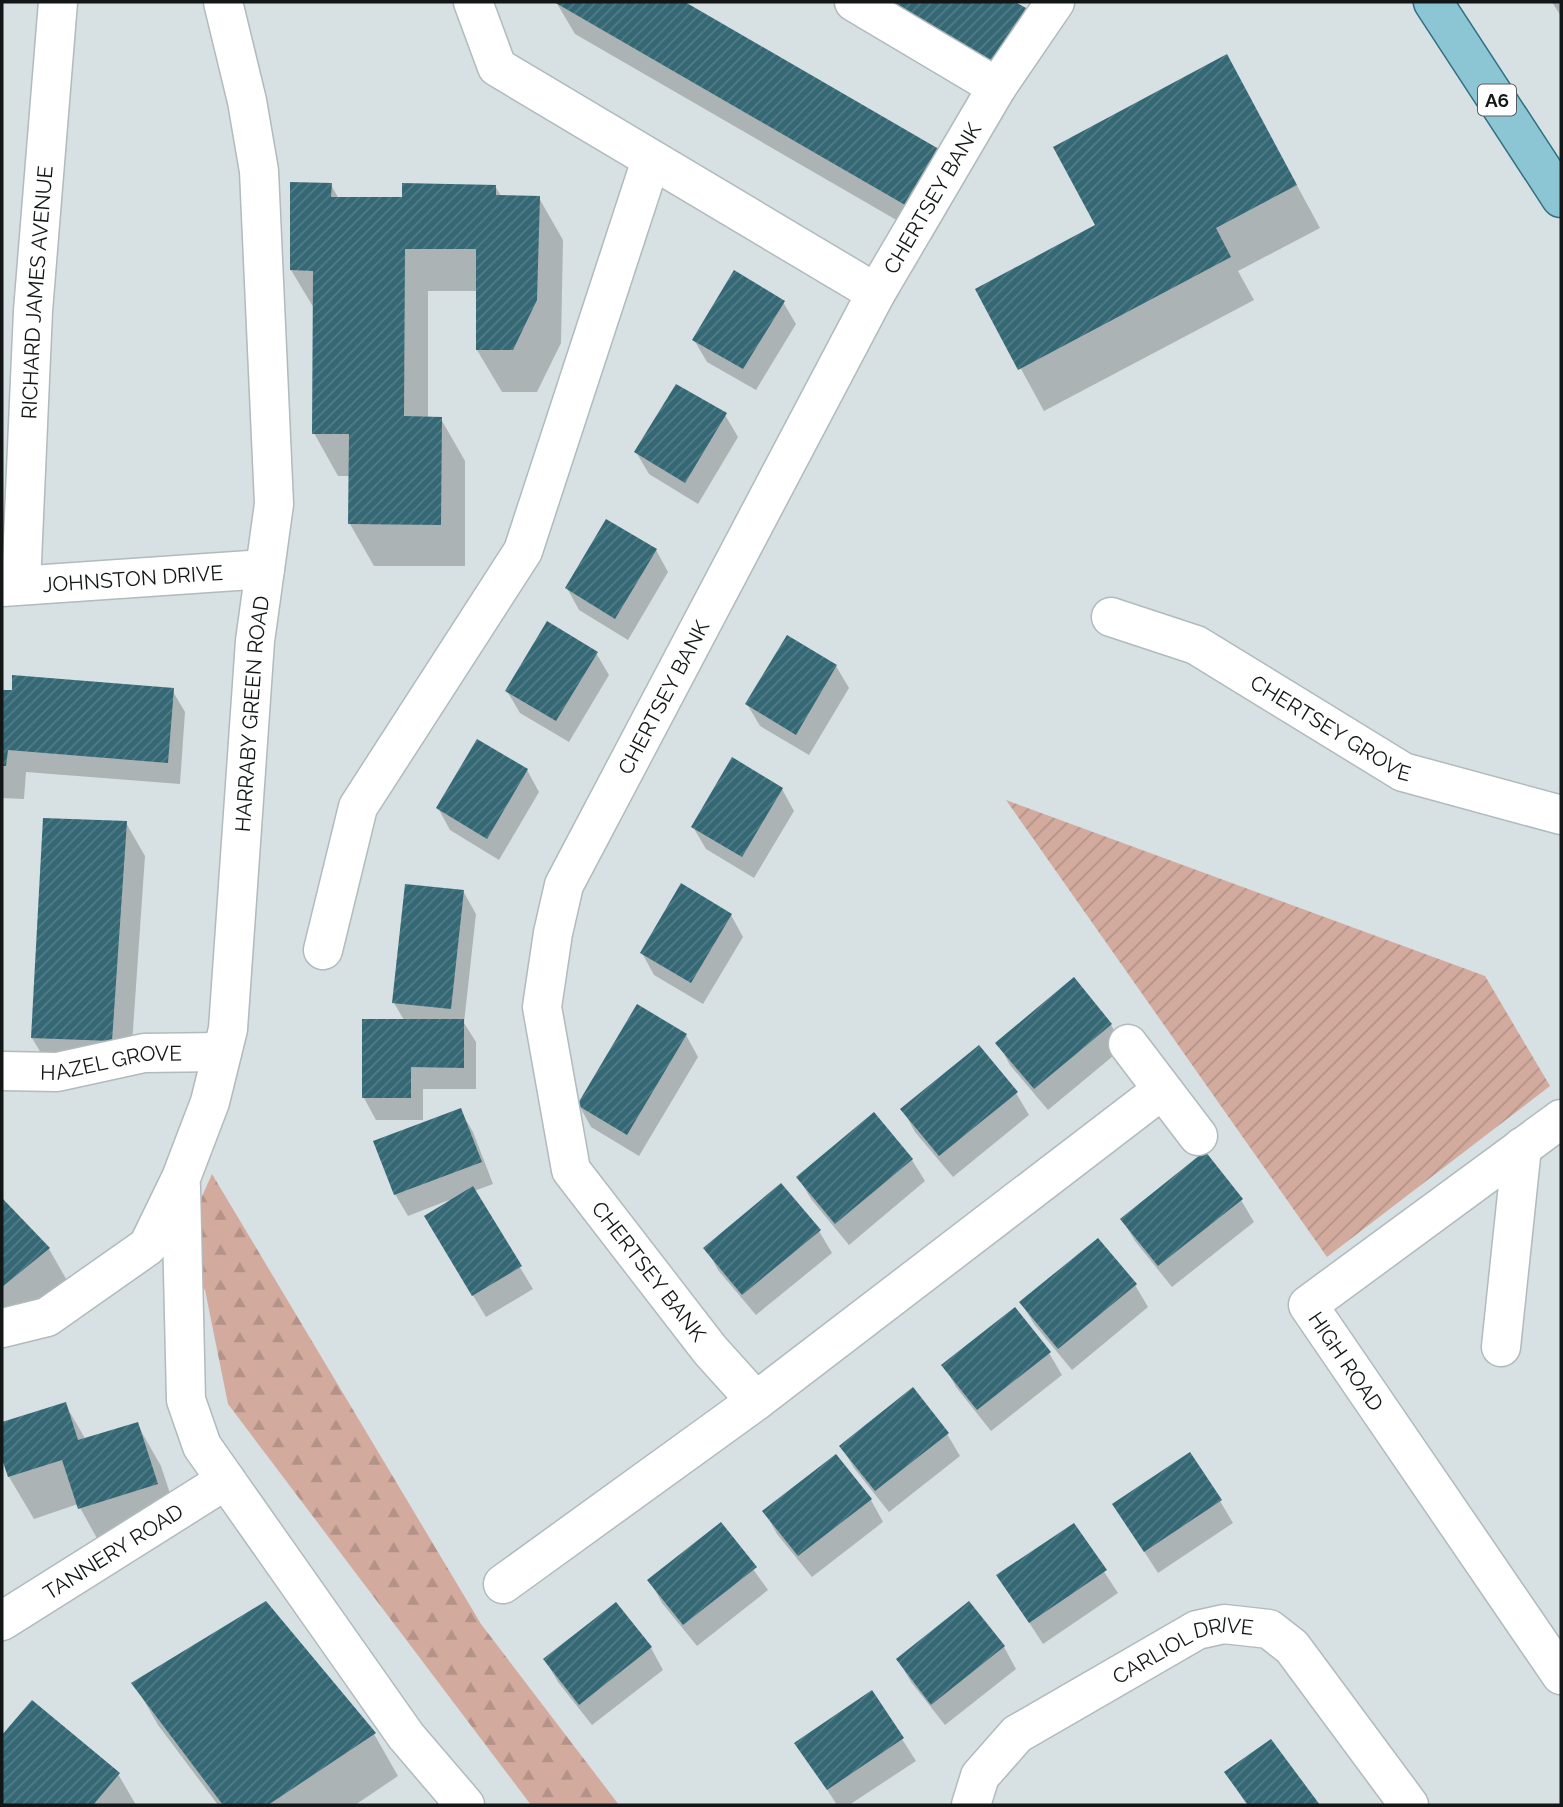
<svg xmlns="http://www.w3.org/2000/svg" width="1563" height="1807" viewBox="0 0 1563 1807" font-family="Raleway,sans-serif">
	<defs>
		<pattern id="forest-firs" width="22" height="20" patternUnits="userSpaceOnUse" patternTransform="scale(1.75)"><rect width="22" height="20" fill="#d3ab9e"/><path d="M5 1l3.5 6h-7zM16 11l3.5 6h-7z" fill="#b49287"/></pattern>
		<pattern id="garden-furrows" width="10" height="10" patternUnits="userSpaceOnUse" patternTransform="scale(1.75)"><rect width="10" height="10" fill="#d3ab9e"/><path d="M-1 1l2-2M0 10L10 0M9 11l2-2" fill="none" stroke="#b49287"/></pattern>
		<pattern id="building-hatch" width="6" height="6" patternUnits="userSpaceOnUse" patternTransform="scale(1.75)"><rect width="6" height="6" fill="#346875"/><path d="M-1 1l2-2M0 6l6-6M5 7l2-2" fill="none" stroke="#557c86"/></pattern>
	</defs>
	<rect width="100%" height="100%" fill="#d7e0e3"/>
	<!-- forest -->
	<polygon fill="url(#forest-firs)" points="212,1174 481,1624 619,1805 531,1805 228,1404 205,1290 175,1257"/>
	<!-- garden -->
	<polygon fill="url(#garden-furrows)" points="1006,800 1485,976 1550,1086 1327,1257"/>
	<!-- shadow -->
	<g fill="#0003">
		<polygon points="556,2 681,2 943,153 962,186 931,240 575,34"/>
		<polygon points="842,2 1011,2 1024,9 1043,42"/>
		<polygon points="1552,2 1561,2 1561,16"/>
		<polygon points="1227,56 1320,228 1238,271 1254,300 1044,411 978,290 1098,226"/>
		<polygon points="331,185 339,199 404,199 495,186 501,196 539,198 563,240 561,343 537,392 502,392 477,350 478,291 428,291 428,418 441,419 465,461 465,566 374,566 350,524 350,476 338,476 314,433 315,310 291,270"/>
		<polygon points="783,302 796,324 756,390 707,362 694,340"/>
		<polygon points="725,415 738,437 698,504 649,474 636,452"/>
		<polygon points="656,550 668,572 628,640 579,610 567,588"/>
		<polygon points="596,653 609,675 569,742 520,713 507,691"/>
		<polygon points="836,666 849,688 809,755 760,726 747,704"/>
		<polygon points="172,690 185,712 180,784 26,772 24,799 2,798 2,692"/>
		<polygon points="527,770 539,792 499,860 450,830 438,808"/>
		<polygon points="782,789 794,811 754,878 706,849 693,827"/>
		<polygon points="126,823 145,856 130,1073 51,1070 32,1038"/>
		<polygon points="463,891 476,914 464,1023 476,1042 476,1089 423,1089 423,1120 376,1120 364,1098 404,1020 394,1003"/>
		<polygon points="731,915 743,937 703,1004 654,975 642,953"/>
		<polygon points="1073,980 1111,1025 1124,1047 1048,1110 1010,1065 998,1043"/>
		<polygon points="686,1035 698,1057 639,1156 591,1127 579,1105"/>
		<polygon points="1016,1093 1029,1115 953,1177 915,1132 903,1110"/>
		<polygon points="460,1110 473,1132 493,1184 474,1191 533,1289 486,1317 439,1239 449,1200 408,1216 395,1194"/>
		<polygon points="912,1160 925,1181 849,1245 811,1199 798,1177"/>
		<polygon points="2,1200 49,1249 73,1291 2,1349"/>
		<polygon points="1241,1200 1254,1222 1172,1287 1135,1241 1122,1219"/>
		<polygon points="819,1231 832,1253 756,1315 718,1270 706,1248"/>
		<polygon points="1135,1285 1148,1307 1072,1370 1034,1324 1021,1302"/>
		<polygon points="1015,1310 1049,1353 1062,1375 991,1431 956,1387 944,1365"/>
		<polygon points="65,1404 86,1440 137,1424 161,1466 181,1527 104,1551 78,1504 34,1519 9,1477 2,1453 2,1424"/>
		<polygon points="947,1434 960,1456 889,1512 854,1468 841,1446"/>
		<polygon points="871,1500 883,1522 812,1577 777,1534 765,1512"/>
		<polygon points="1220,1501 1233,1523 1158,1573 1114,1505"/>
		<polygon points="721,1524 768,1590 697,1646 662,1603 650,1581"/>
		<polygon points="1074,1526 1118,1593 1043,1644 999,1576"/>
		<polygon points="266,1603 374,1734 398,1776 355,1805 218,1805 158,1725 134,1683"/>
		<polygon points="1004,1647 1016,1669 945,1725 911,1682 898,1660"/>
		<polygon points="651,1648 663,1670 592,1725 558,1682 545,1660"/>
		<polygon points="872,1692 916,1761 849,1805 837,1805 797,1743"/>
		<polygon points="32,1702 118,1774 136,1805 2,1805 2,1738"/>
		<polygon points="1270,1741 1318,1805 1247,1805 1226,1773"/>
	</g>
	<!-- building -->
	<g fill="url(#building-hatch)">
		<polygon points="554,2 685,2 944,152 912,209"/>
		<polygon points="877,2 1015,2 1026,8 991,68"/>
		<polygon points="1227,54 1297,185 1216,228 1231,257 1018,370 975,289 1095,225 1053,147"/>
		<polygon points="290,182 332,183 331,197 402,197 402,183 496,185 496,195 540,196 537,300 513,350 476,350 476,249 405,249 404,416 442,417 441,525 348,524 349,434 312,434 313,271 290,270"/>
		<polygon points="734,270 785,301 743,369 692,340"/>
		<polygon points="676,384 727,413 685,483 634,452"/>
		<polygon points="606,519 657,549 615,619 565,588"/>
		<polygon points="547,621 598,652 556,721 505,691"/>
		<polygon points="787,635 837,665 796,735 745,704"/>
		<polygon points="12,675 174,688 168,763 8,750 6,766 2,766 2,690 12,690"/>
		<polygon points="477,739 528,769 487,839 436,808"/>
		<polygon points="732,757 783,788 742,857 691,827"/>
		<polygon points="43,818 127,821 112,1041 31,1038"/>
		<polygon points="681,883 732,914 691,983 640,953"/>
		<polygon points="405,884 464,890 451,1009 392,1003"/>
		<polygon points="1074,977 1112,1024 1034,1089 995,1043"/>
		<polygon points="637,1004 687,1034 627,1135 577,1105"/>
		<polygon points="362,1019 464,1019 464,1068 411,1067 411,1098 362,1098"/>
		<polygon points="979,1045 1018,1092 939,1156 900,1109"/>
		<polygon points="461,1108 482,1162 394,1195 373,1141"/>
		<polygon points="874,1112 913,1159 835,1224 796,1177"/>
		<polygon points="1205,1151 1243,1199 1158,1266 1120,1219"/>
		<polygon points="781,1183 821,1230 742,1295 703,1248"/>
		<polygon points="473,1186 522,1266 472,1296 424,1216"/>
		<polygon points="2,1198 50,1248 2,1287"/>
		<polygon points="1098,1238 1137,1284 1058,1349 1019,1302"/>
		<polygon points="1015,1307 1051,1352 977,1410 941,1365"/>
		<polygon points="913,1387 949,1433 875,1491 839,1446"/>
		<polygon points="66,1402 78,1440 138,1422 158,1484 78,1509 62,1460 8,1477 2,1459 2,1422"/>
		<polygon points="1190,1452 1222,1500 1144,1552 1112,1504"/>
		<polygon points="836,1454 872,1499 798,1556 762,1511"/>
		<polygon points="721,1522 757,1567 683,1625 647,1580"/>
		<polygon points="1074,1523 1107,1570 1029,1623 996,1575"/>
		<polygon points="266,1601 376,1733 268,1805 223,1805 131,1683"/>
		<polygon points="969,1601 1005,1646 931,1705 896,1659"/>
		<polygon points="616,1602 652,1647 579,1705 543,1659"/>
		<polygon points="872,1690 904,1738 827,1790 794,1743"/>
		<polygon points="32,1700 120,1773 93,1805 2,1805 2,1735"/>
		<polygon points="1271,1739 1320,1805 1248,1805 1224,1772"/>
	</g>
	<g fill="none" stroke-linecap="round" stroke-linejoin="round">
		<defs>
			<g id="minor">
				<polyline points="473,2 497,67 876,293"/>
				<polyline points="854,2 997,87"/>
				<path id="s1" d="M21,584l12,-273 25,-309"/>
				<path id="s2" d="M2,587l263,-18"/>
				<path id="s3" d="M1111,617l85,28 207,127 158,43"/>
				<polyline points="323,950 358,807 523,551 651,160"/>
				<polyline points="1128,1044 1198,1136"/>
				<path id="s4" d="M2,1071l55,1 87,-19 78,-1"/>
				<path id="s5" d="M1561,1119l-253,186 253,370"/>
				<polyline points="181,1187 186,1400 202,1446 406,1736 465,1805"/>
				<path id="s6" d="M2,1328l45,-11 101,-71 33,-68 29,-76 18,-73 27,-388 19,-137 -15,-333 -12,-70 -24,-99"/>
				<polyline points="1501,1347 1522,1147"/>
				<path id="s7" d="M756,1401l-46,-51 -139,-180 -29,-163 11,-74 11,-48 312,-592 121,-206 58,-85"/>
				<polyline points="503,1584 756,1401 1162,1090"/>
				<path id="s8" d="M2,1621l224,-141"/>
				<path id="s9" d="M971,1805l9,-29 37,-42 180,-104 27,-6 45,5 23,18 117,158"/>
			</g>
			<polyline id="major" points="1433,2 1561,198"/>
		</defs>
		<!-- minor casing -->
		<use href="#minor" stroke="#b1babc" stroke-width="41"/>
		<!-- major casing -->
		<use href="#major" stroke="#307080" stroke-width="41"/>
		<!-- minor -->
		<use href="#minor" stroke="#fff" stroke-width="38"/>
		<!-- major -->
		<use href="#major" stroke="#8cc6d4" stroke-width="38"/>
	</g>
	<g text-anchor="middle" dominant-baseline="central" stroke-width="7" stroke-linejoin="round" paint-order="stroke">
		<!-- shield labels -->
		<rect fill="#fff" stroke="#5a5c5d" stroke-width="2" x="1478" y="84.5" width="38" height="31" rx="5"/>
		<g font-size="19" font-weight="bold" fill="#131617">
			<text x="1497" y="100">A6</text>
		</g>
		<!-- street labels -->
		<g font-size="21" fill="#131617" stroke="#fff">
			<text stroke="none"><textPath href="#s7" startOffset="1365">CHERTSEY BANK</textPath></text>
			<text stroke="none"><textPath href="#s1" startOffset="292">RICHARD JAMES AVENUE</textPath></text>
			<text stroke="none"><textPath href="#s2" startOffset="131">JOHNSTON DRIVE</textPath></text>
			<text stroke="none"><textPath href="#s7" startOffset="798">CHERTSEY BANK</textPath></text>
			<text stroke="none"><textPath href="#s6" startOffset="718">HARRABY GREEN ROAD</textPath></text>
			<text stroke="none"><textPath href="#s3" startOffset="248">CHERTSEY GROVE</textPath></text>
			<text stroke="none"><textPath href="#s4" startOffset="110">HAZEL GROVE</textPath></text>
			<text transform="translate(649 1271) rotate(52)">CHERTSEY BANK</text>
			<text stroke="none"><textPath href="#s5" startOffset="382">HIGH ROAD</textPath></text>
			<text stroke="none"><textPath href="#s8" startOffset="131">TANNERY ROAD</textPath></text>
			<text stroke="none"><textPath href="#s9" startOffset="275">CARLIOL DRIVE</textPath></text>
		</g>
	</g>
	<!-- border -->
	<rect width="1563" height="1807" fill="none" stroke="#131617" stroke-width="7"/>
</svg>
